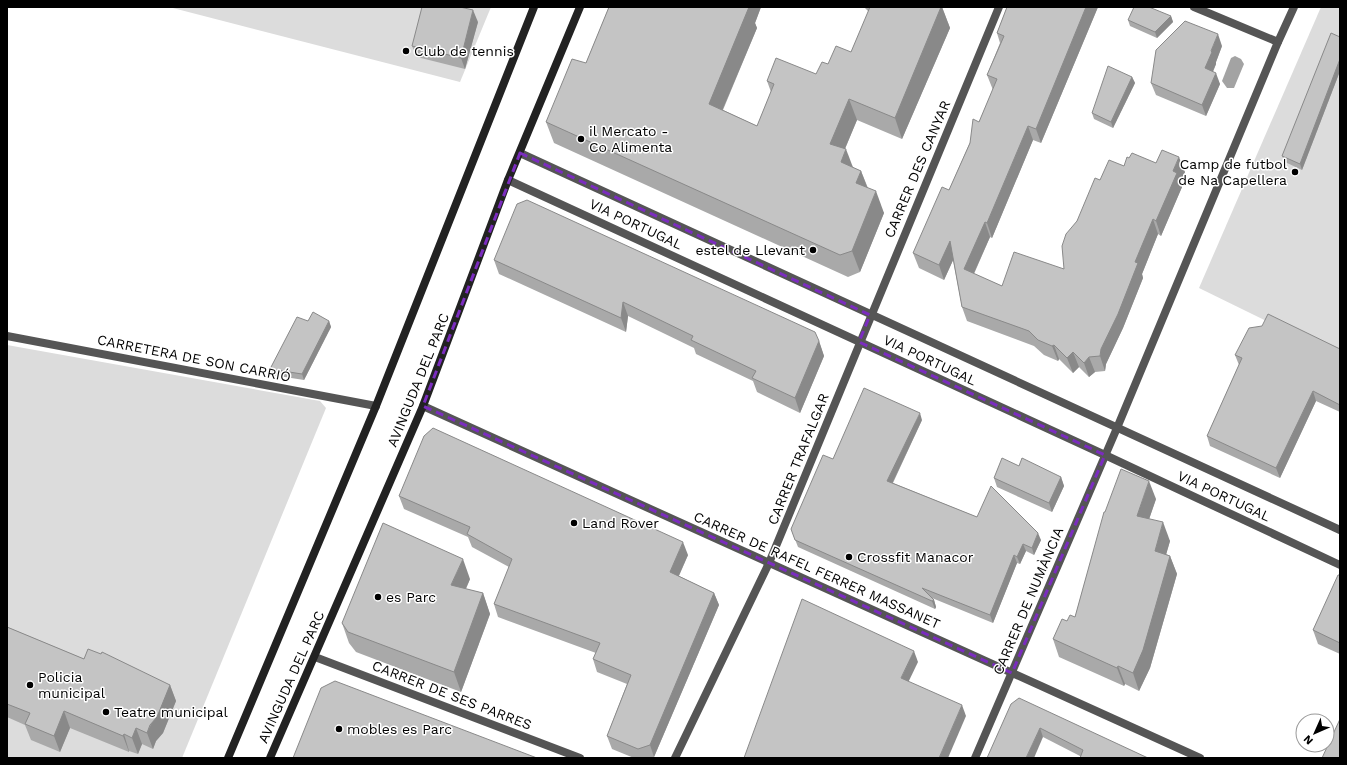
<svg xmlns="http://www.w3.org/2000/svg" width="1347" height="765" viewBox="0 0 1347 765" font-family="'Work Sans',sans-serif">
	<rect width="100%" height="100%" fill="#fff"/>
	<!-- green -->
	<g fill="#dcdcdc">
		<polygon points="169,7 491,7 460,82"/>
		<polygon points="1321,7 1340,7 1340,357 1199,288"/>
		<polygon points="7,345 320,401 326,408 182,758 7,758"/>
	</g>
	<!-- water -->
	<polygon fill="#a3a3a3" points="1235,56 1241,59 1244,64 1234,88 1227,88 1222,81 1231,58"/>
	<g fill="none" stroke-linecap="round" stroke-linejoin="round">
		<!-- minor -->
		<g stroke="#555" stroke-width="8">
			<polyline points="1194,7 1278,42"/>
			<polyline points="423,406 1200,758"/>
			<polyline points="315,657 580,758"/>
			<polyline points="675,758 769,563 999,7"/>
			<polyline points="975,758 1117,428 1278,42 1294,7"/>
		</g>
		<!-- tertiary -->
		<g stroke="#555" stroke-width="8">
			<polyline points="520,153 1340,530"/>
			<polyline points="508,180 1105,455 1340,565"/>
			<polyline points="7,336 376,406"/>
		</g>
		<!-- secondary -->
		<g stroke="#222" stroke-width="8">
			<polyline points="228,758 376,406 534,7"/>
			<polyline points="270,758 423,406 508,180 580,7"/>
		</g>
	</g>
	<!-- wall -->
	<g fill="#a9a9a9">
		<polygon points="609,7 761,7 755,23 757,28 723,110 757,126 771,92 767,81 816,74 828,64 851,52 869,12 864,7 942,7 950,28 902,139 857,120 845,149 852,167 861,171 868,188 884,213 860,272 848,277 554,143 546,122 586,63"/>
		<polygon points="1007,7 1098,7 1041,143 1033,140 992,238 990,237 974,274 1002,286 1064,269 1077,221 1100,180 1124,166 1129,158 1156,163 1185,172 1180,182 1182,187 1161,236 1158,234 1142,274 1143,278 1123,328 1106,364 1105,371 1095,372 1089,377 1079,367 1073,373 1059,359 1058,361 1044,355 1034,346 967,321 962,307 953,260 944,280 919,268 913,253 949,190 993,90 987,75 1000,43 997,33"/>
		<polygon points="1171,16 1173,22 1157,38 1130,26 1128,20"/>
		<polygon points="478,22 465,69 417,57 412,46"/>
		<polygon points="1340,37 1340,71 1302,170 1285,162 1282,156"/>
		<polygon points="1222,46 1216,62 1216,64 1213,72 1220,84 1206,116 1156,95 1151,83"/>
		<polygon points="1132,77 1135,83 1113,128 1094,119 1092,113"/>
		<polygon points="494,260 819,341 824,356 800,413 757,392 753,381 696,354 694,348 628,316 626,332 499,274"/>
		<polygon points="308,321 329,321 331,327 304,380 272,375 270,369"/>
		<polygon points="1340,349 1340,412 1316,401 1280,478 1210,446 1207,436 1239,365 1235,355"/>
		<polygon points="922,420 893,483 977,517 1041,540 1034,555 1026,551 1020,564 1017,563 993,623 932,598 934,600 936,607 935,609 798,547 791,529 833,459"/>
		<polygon points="1019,466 1061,477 1064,486 1052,512 997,487 994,478"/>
		<polygon points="399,496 688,555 679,576 714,593 719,605 654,757 653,758 634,758 612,749 607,736 627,684 597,672 593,659 596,653 498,617 494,604 509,567 472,547 468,537 404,509"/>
		<polygon points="1156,499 1149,519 1170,541 1166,554 1170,556 1177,574 1150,668 1139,691 1125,684 1124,686 1059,657 1053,639 1067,621 1075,617 1105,512"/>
		<polygon points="1340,575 1340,654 1318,644 1313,630"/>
		<polygon points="470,579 466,589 483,593 490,614 461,692 356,652 349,643 342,623"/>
		<polygon points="7,627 84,659 170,685 176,701 163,733 156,741 153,749 142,744 138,754 129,751 129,752 70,728 60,752 31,740 25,725 7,717"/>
		<polygon points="1011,704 1148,758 1080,756 1043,737"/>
	</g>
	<!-- shaded-wall -->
	<g fill="#898989">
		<polygon points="746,7 761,7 755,23 757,28 716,125 709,104"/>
		<polygon points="941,7 942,7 950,28 902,139 895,118"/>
		<polygon points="1086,7 1098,7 1041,143 1036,129"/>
		<polygon points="473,10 478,22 465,69 461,58"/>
		<polygon points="1171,16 1173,22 1157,38 1155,32"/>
		<polygon points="1218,34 1222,46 1216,62 1216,64 1209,80 1205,68 1211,51"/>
		<polygon points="1340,59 1340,71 1302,170 1300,164"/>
		<polygon points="1216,73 1220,84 1206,116 1202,105"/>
		<polygon points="1132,77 1135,83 1113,128 1111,122"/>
		<polygon points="849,99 857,120 838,165 830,144"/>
		<polygon points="1028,126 1033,140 992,238 987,223"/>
		<polygon points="846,149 854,170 841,162"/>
		<polygon points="1179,157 1185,172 1180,182 1182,187 1161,236 1156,221 1173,171"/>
		<polygon points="861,171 869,192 856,183"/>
		<polygon points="876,191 884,213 860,272 852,251"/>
		<polygon points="1153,219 1158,234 1142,274 1143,278 1123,328 1106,364 1105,371 1100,356 1101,349 1135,262"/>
		<polygon points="985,222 990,237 969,284 964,269"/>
		<polygon points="950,241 955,256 944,280 939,265"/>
		<polygon points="623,302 628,316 626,332 621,318"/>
		<polygon points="329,321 331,327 304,380 302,374"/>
		<polygon points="819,341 824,356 800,413 795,398"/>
		<polygon points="1054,345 1059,359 1058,361 1052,346"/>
		<polygon points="1073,352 1079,367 1073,373 1067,358"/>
		<polygon points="1089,357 1095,372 1089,377 1084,363"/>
		<polygon points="1313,391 1316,401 1280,478 1276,468"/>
		<polygon points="920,413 922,420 890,488 887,481"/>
		<polygon points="1061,477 1064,486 1052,512 1049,503"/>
		<polygon points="1149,481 1156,499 1144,534 1137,516"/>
		<polygon points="1163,522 1170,541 1162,569 1155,551"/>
		<polygon points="1038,533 1041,540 1034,555 1032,548"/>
		<polygon points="683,542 688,555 675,584 670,572"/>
		<polygon points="1023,544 1026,551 1020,564 1017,557"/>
		<polygon points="1014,555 1017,563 993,623 990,615"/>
		<polygon points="1170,556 1177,574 1150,668 1139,691 1133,673"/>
		<polygon points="463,559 470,579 458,606 451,585"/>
		<polygon points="483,593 490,614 461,692 454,672"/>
		<polygon points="714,593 719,605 654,757 650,745"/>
		<polygon points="934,600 936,607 935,609 932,601"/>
		<polygon points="914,651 918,662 905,689 901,678"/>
		<polygon points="1118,666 1125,684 1124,686 1117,668"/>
		<polygon points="170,685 176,701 163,733 156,741 153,749 147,733"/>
		<polygon points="962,705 966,716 948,758 939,758"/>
		<polygon points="64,711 70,728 60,752 54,736"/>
		<polygon points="136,728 142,744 138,754 132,738"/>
		<polygon points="1040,728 1043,737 1034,758 1026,758"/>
		<polygon points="124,734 129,751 129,752 123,736"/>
	</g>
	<!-- building -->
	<g fill="#c4c4c4" stroke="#898989">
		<polygon points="422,7 460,7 473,10 461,58 412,46"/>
		<polygon points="609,7 749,7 709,104 757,126 774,84 767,81 776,58 816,74 822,62 828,64 836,46 851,52 870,7 941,7 895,118 849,99 830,144 846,149 841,162 861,171 856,183 876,191 852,251 840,255 546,122 572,59 586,63"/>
		<polygon points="1007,7 1086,7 1036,129 1028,126 987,223 985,222 964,269 1002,286 1014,252 1064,269 1062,246 1066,234 1077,221 1095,178 1100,180 1109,160 1124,166 1127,157 1129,158 1132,153 1156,163 1162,150 1179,157 1173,171 1177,173 1156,221 1153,219 1135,262 1138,263 1118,314 1101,349 1100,356 1089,357 1084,363 1073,352 1067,358 1054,345 1052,346 1038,340 1029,331 962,307 950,241 939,265 913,253 942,187 949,190 970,143 973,119 979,122 997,79 987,75 1004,36 997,33"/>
		<polygon points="1134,7 1149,7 1171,16 1155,32 1128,20"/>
		<polygon points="1185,21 1218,34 1211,51 1212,52 1205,68 1216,73 1202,105 1151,83 1156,50"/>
		<polygon points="1331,33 1340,37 1340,59 1300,164 1282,156"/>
		<polygon points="1108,66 1132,77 1111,122 1092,113"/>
		<polygon points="527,200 815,332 819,341 795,398 752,378 756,371 691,340 693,336 623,302 621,318 494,260 517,204"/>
		<polygon points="313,312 329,321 302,374 270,369 297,317 308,321"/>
		<polygon points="1268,314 1340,349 1340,405 1313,391 1276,468 1207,436 1242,358 1235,355 1249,328 1262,326"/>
		<polygon points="864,388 920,413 887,481 977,517 991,486 1038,533 1032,548 1023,544 1017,557 1014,555 990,615 922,588 934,600 932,601 795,540 791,529 823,455 833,459"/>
		<polygon points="433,428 683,542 670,572 714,593 650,745 638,749 607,736 631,675 593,659 600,643 494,604 512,559 467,534 470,527 399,496 424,436"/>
		<polygon points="1002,458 1019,466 1022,458 1061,477 1049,503 994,478"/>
		<polygon points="1121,469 1149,481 1137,516 1163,522 1155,551 1170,556 1143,650 1133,673 1118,666 1117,668 1053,639 1062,619 1067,621 1070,615 1075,617 1104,512 1105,512"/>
		<polygon points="383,523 463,559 451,585 483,593 454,672 348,632 342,623"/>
		<polygon points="1338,575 1340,575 1340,643 1313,630"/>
		<polygon points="802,599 914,651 901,678 962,705 939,758 744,758"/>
		<polygon points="7,627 84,659 88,649 101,654 102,652 170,685 157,717 150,725 147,733 136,728 132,738 124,734 123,736 64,711 54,736 25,724 30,713 7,704"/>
		<polygon points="335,681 537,758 293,758 321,688"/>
		<polygon points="1019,698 1148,758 1080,758 1083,750 1040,728 1026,758 987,758 1011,704"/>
		<polygon points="1340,719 1340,758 1322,758"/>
	</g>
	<!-- marked area -->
	<path fill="none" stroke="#7b2cbf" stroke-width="3" stroke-dasharray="8 5" stroke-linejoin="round" d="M520,153l350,162 -11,27 246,113 -93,218 -589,-267z"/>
	<!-- markers -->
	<g fill="#000" stroke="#fff" stroke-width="1.5">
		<circle cx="406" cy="51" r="4"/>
		<circle cx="581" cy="139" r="4"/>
		<circle cx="1295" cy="172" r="4"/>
		<circle cx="813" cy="250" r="4"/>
		<circle cx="574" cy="523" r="4"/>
		<circle cx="849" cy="557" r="4"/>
		<circle cx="378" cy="597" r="4"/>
		<circle cx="30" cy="685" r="4"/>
		<circle cx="106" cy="712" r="4"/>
		<circle cx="339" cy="729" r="4"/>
	</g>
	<g text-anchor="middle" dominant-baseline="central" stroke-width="3" stroke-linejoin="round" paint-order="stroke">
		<!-- poi labels -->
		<g font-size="14" fill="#000" stroke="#fff" text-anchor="start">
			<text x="414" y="51">Club de tennis</text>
			<text x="589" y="131">il Mercato -<tspan x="589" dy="16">Co Alimenta</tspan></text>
			<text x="1287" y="164" text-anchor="end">Camp de futbol<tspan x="1287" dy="16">de Na Capellera</tspan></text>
			<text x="805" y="250" text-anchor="end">estel de Llevant</text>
			<text x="582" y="523">Land Rover</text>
			<text x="857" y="557">Crossfit Manacor</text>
			<text x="386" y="597">es Parc</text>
			<text x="38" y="677">Policia<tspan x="38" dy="16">municipal</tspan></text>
			<text x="114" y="712">Teatre municipal</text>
			<text x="347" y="729">mobles es Parc</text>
		</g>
		<!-- street labels -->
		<g font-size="14" fill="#000" stroke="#fff">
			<text transform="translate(917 169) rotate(-67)">CARRER DES CANYAR</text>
			<text transform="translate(636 224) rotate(25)">VIA PORTUGAL</text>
			<text transform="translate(194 358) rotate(11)">CARRETERA DE SON CARRIÓ</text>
			<text transform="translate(930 360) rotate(25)">VIA PORTUGAL</text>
			<text transform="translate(418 380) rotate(-68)">AVINGUDA DEL PARC</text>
			<text transform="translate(798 459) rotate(-68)">CARRER TRAFALGAR</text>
			<text transform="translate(1224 496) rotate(25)">VIA PORTUGAL</text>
			<text transform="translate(817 570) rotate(24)">CARRER DE RAFEL FERRER MASSANET</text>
			<text transform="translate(1028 601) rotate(-67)">CARRER DE NUMÀNCIA</text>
			<text transform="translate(291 677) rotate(-66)">AVINGUDA DEL PARC</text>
			<text transform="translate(452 695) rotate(21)">CARRER DE SES PARRES</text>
		</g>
	</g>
	<!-- border -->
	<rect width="1347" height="765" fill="none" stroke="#000000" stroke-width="16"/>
	<!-- north arrow -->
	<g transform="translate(1315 733) rotate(225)"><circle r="19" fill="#ffffff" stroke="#999999"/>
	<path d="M0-3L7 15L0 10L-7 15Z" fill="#000000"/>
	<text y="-6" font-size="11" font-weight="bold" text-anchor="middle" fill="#000000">N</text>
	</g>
</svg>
